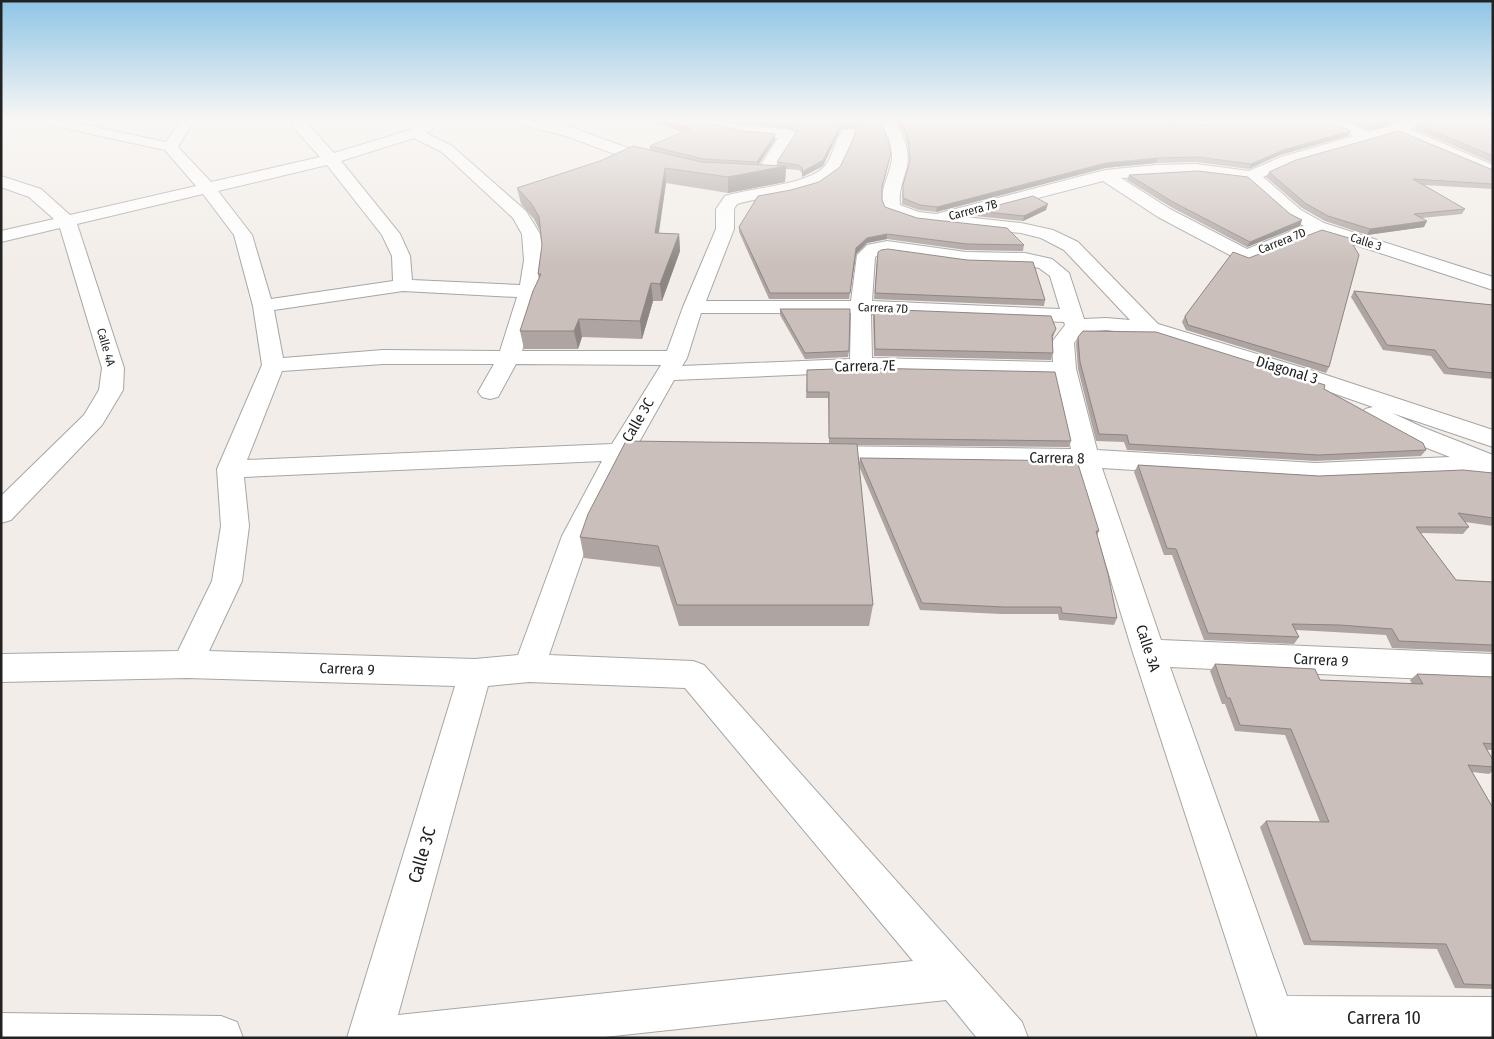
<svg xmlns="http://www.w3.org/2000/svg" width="1494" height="1039" viewBox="0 0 1494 1039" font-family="'Fira Sans Condensed',sans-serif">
	<rect width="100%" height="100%" fill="#f2ede8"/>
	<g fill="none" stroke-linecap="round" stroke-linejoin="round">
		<defs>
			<g id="minor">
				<path d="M42,121h25l99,21 14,-21h14l-16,26 33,35 109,-25 -26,-29 -3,-7h14l29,32 76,-23 14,-9h16l-2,3 -12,9 26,13 74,65 14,23 4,26 -5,32 -17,59h145l16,-44 33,-78v-20l9,-13c25,-8 82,-11 99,-29 9,-10 11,-27 19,-38h10l2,3c-4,12 -8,29 -17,39 -21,25 -71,23 -101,33l-3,5v20l-28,72h145l6,-46 10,-10 20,-4 79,11 59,1 27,6 17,14 15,46 22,-1 24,2 -66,-70 -23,-12 -20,-5 -105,-11 -30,-10c-11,-17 5,-37 6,-54 0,-14 -7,-26 -12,-37h14c9,12 16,29 13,45 -3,13 -9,25 -7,39l19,7 17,2 169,-44 51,-5 40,-1 53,7 32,-14 73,-21 -31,-12 -2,-3h19l30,11 35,-11h18l-2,3 -11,5 83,36v11l-97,-42 -103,29 -30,14 38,33 23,13 169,54v13l-174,-57 -66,27 -7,2 -7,-2 -81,-43 -55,-36 -138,36 56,6 32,7 25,12 80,82 162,49 173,57v17l-101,-34 30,14 71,28v18l-178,8 -213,-13 59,172 332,14v28l-323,-15 117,329 206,1v41h-235l-125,-385 -57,-187 -255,-4 -9,-2 -4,-6 4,-6 9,-2 250,3 -16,-73 -194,-4 -187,8 -36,64h20l9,2 4,6 -4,6 -9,2h-30l-38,76 -41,119 144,6 11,4 318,357 6,16h-51l-31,-38 -351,38h-248l108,-352 -268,-8 -186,4v-28l177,-3 34,-70 9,-55 -4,-57 45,-104 -9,-59 -19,-71 -31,-41 -126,30 47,144 -1,22 -21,35 -91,95 -10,3v-27l83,-81 15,-25 3,-22 -42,-140 -59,14v-11l53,-12 -25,-22 -28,-10v-11l40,13 29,26 126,-29 -31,-36 -116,-25 -5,-1zM414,138l28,14 71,66 9,16 2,26 -4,25 -108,-5 -2,-24 -10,-22 -59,-73zM327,165l55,70 10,21 1,25 -122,18 -19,-64 -34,-44zM1196,174l51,6 42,38 15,8 -57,23 -77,-40 -49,-31zM887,253l79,11 59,1 14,3 11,8 10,33 -188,-8 3,-44 5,-3zM403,291l114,6 -17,54 -117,-1 -100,8 -9,-48zM701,313h150l-1,46 -168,7 5,-8zM871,314l193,8 1,3 -13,17 1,20 -181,-4zM1106,330l42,5 156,48 69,24 -8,2 -3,5 3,5 39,20 46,18 -135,6 -218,-13 -21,-81 -2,-26 8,-11zM383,364h111l-16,28 4,5 8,2 8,-2 18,-33 145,1 -49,79 -365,16 35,-89zM602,461l-40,75 -44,119 -43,4 -266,-8 33,-70 7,-55 -5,-49zM529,682l156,6 228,273 -515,54 90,-329z"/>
				<path d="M515,121c40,-5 82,17 119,29 10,3 21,4 31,7l2,3 -2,3c-22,6 -76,-20 -100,-27 -16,-5 -32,-8 -48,-12z"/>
				<polygon points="697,121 721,121 743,126 788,129 793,131 796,134 769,177 757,177 755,174 778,138 743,134 699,124"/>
				<path d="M1159,121h60c-9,12 -39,5 -53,4l-5,-1z"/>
				<polygon points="1,1013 221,1016 237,1022 243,1038 1,1038"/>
			</g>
		</defs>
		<!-- minor casing -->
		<use href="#minor" stroke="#a6a6a6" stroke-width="2"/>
		<!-- minor -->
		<use href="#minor" fill="#fff" fill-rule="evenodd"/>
	</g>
	<!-- wall -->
	<g fill="#aea4a1">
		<polygon points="647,121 698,121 743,131 775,134 775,140 758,165 777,166 777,162 796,133 794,130 743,124 727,121 880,121 891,153 890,158 882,189 882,200 885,207 917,218 1024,245 1023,251 966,250 887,239 867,243 856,254 849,299 769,299 739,232 739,227 791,190 819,182 840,167 852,142 856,131 855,128 841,128 823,166 802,177 802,173 799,170 786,169 785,182 728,193 666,183 659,233 679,234 680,251 662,301 653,301 642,339 582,337 578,349 524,349 520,331 539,280 538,274 542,245 540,231 534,219 521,204 517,188 650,150 650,146 683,132"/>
		<polygon points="896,121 1165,121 1204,125 1348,136 1280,155 1249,169 1196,162 1156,163 1105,168 936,212 919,210 902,204 903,185 909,164 908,147 905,135"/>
		<polygon points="1344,121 1400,121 1370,130"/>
		<polygon points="1493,121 1493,163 1415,129 1417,124"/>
		<polygon points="1493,170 1493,189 1424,185 1465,209 1462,214 1422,218 1424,227 1367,235 1325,221 1302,208 1266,177 1269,172"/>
		<polygon points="1129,175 1300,226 1247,247 1171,207 1127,180"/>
		<polygon points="1046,210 1023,221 975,216 976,211"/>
		<polygon points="877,258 1045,300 1044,306 874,299"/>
		<polygon points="1354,291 1493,305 1493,379 1444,374 1431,356 1383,350 1351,297"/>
		<polygon points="780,309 849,351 848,357 805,359 780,315"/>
		<polygon points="874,309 1056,329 1053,337 1053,353 1051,360 874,356 873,316"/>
		<polygon points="1185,316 1329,367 1326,373 1186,330 1182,322"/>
		<polygon points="1078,337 1324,389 1426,450 1421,456 1315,461 1127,450 1124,442 1096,441 1078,369 1076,344"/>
		<polygon points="807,370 1071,441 1069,447 857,445 859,463 860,458 1099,531 1097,536 1117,618 1114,625 1059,620 1058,614 1001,614 920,610 859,466 873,605 869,626 679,626 660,567 584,558 580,537 829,443 828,398 806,398"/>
		<polygon points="1138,465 1319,476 1493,473 1493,526 1465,522 1469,527 1463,534 1421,533 1456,580 1493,582 1493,652 1392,648 1386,635 1334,632 1296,630 1299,637 1294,644 1204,640 1172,555 1164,555 1134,472"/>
		<polygon points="1215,664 1320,680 1412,684 1410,680 1417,674 1493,677 1493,750 1487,750 1493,760 1493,771 1489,774 1472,772 1493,808 1493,989 1455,988 1437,949 1304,945 1260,827 1266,821 1320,822 1285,735 1235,731 1225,704 1222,704 1210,671"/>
	</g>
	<!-- shaded-wall -->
	<g fill="#8d8683">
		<polygon points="1387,121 1400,121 1370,130 1373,125"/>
		<polygon points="842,123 841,128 823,166 802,177 802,172"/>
		<polygon points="1351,131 1348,136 1280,155 1249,169 1251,164 1283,150"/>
		<polygon points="775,134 775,140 757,167 757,162"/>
		<polygon points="891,153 890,158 881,192 882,186"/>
		<polygon points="1158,158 1156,163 1105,168 936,212 937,207 1106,163"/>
		<polygon points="786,166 785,182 728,193 728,177"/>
		<polygon points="665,168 666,183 656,249 655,233"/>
		<polygon points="1048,204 1046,210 1023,221 1024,216"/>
		<polygon points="1302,220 1300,226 1247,247 1250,242"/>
		<polygon points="1427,221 1424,227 1367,235 1370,229"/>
		<polygon points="679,234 680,251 662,301 660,284"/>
		<polygon points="887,234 887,239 867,243 856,254 849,299 856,248 867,238"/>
		<polygon points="651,283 653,301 642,339 640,321"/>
		<polygon points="579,319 582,337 578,349 574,331"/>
	</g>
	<!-- building -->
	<g fill="#cabfbb" stroke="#8d8683">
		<polygon points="662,121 698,121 743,131 775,134 757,162 703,159 650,146 690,129"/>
		<polygon points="756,121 880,121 888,138 891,153 882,186 882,200 885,207 917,218 1007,228 1024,245 967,244 887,234 867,238 856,248 850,293 770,293 739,227 758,196 791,190 819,182 840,167 852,142 857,128 855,123 842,123 823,160 802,172 803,169 799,165 777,162 798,130 795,125"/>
		<polygon points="899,121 1165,121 1204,125 1218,121 1325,121 1351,131 1283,150 1251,164 1198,157 1158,158 1106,163 937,207 920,205 903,198 903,185 910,161 909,142 905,130"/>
		<polygon points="1360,121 1387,121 1373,125"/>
		<polygon points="1424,121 1493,121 1493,156 1417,124"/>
		<polygon points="1399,131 1493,170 1493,184 1413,179 1465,209 1414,214 1427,221 1370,229 1328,216 1305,203 1269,172 1296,160"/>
		<polygon points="633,146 702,162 786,166 728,177 665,168 655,233 679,234 660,284 651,283 640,321 579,319 574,331 520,331 533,291 541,274 538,274 542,245 539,217 531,203 517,188 600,161"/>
		<polygon points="1198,171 1248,177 1290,214 1302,220 1250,242 1173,202 1129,175"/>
		<polygon points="1033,196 1048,204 1024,216 976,211"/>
		<polygon points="1322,230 1349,238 1359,255 1329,367 1188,325 1185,316 1233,252 1249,258"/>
		<polygon points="888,249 967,260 1033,262 1045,300 875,293 878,252 881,250"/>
		<polygon points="1354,291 1493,305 1493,373 1448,368 1435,350 1387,345"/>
		<polygon points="780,309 850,309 849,351 805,353"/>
		<polygon points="874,309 1051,316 1056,329 1052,335 1053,353 875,349"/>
		<polygon points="1083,331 1156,332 1325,385 1324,389 1423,443 1426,450 1319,455 1129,444 1127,435 1099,434 1080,362 1078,337"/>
		<polygon points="862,368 1055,372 1071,441 829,438 829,392 807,392 807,370"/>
		<polygon points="626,441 857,444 873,605 677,605 658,546 580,537 588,514"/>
		<polygon points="860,458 1077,461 1099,531 1096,531 1108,574 1117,618 1062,613 1061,607 1004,607 922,603"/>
		<polygon points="1138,465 1319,476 1463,470 1493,473 1493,518 1458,513 1469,527 1416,527 1456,580 1493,582 1493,645 1399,641 1392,629 1340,625 1292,624 1299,637 1208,633 1176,549 1167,548"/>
		<polygon points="1215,664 1315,669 1320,680 1423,684 1417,674 1493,677 1493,744 1483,743 1493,760 1493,767 1468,765 1493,808 1493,985 1464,984 1446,944 1311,941 1266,821 1329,822 1291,729 1240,725 1230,698 1227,698"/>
	</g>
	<!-- sky -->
	<linearGradient id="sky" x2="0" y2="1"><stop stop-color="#8ec5e5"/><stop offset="0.45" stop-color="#f9f7f5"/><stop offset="1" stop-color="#f9f7f5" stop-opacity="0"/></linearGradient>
	<rect width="1494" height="266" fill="url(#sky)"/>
	<g text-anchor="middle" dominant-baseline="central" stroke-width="5" stroke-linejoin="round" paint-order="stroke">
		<!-- far-street labels -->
		<g font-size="12" fill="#222" stroke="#fff">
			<text transform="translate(973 210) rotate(-15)">Carrera 7B</text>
			<text transform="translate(1282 241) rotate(-22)">Carrera 7D</text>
			<text transform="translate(1366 242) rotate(18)">Calle 3</text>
			<text transform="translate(883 308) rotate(2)">Carrera 7D</text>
			<text transform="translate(106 347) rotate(74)">Calle 4A</text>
		</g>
		<!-- street labels -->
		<g font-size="15" fill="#222" stroke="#fff">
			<text transform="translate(865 366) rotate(-1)">Carrera 7E</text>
			<text transform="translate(1287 370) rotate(17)">Diagonal 3</text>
			<text transform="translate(638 420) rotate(-60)">Calle 3C</text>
			<text transform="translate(1057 458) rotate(1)">Carrera 8</text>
			<text transform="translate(1148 648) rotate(72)">Calle 3A</text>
			<text transform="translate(1321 660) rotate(3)">Carrera 9</text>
			<text transform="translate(347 669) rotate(2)">Carrera 9</text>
		</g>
		<!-- near-street labels -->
		<g font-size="18" fill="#222" stroke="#fff">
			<text transform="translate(422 855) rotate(-74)">Calle 3C</text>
			<text x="1384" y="1018">Carrera 10</text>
		</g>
	</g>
	<!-- border -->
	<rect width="1494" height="1039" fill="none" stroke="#222222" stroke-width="5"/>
</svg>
